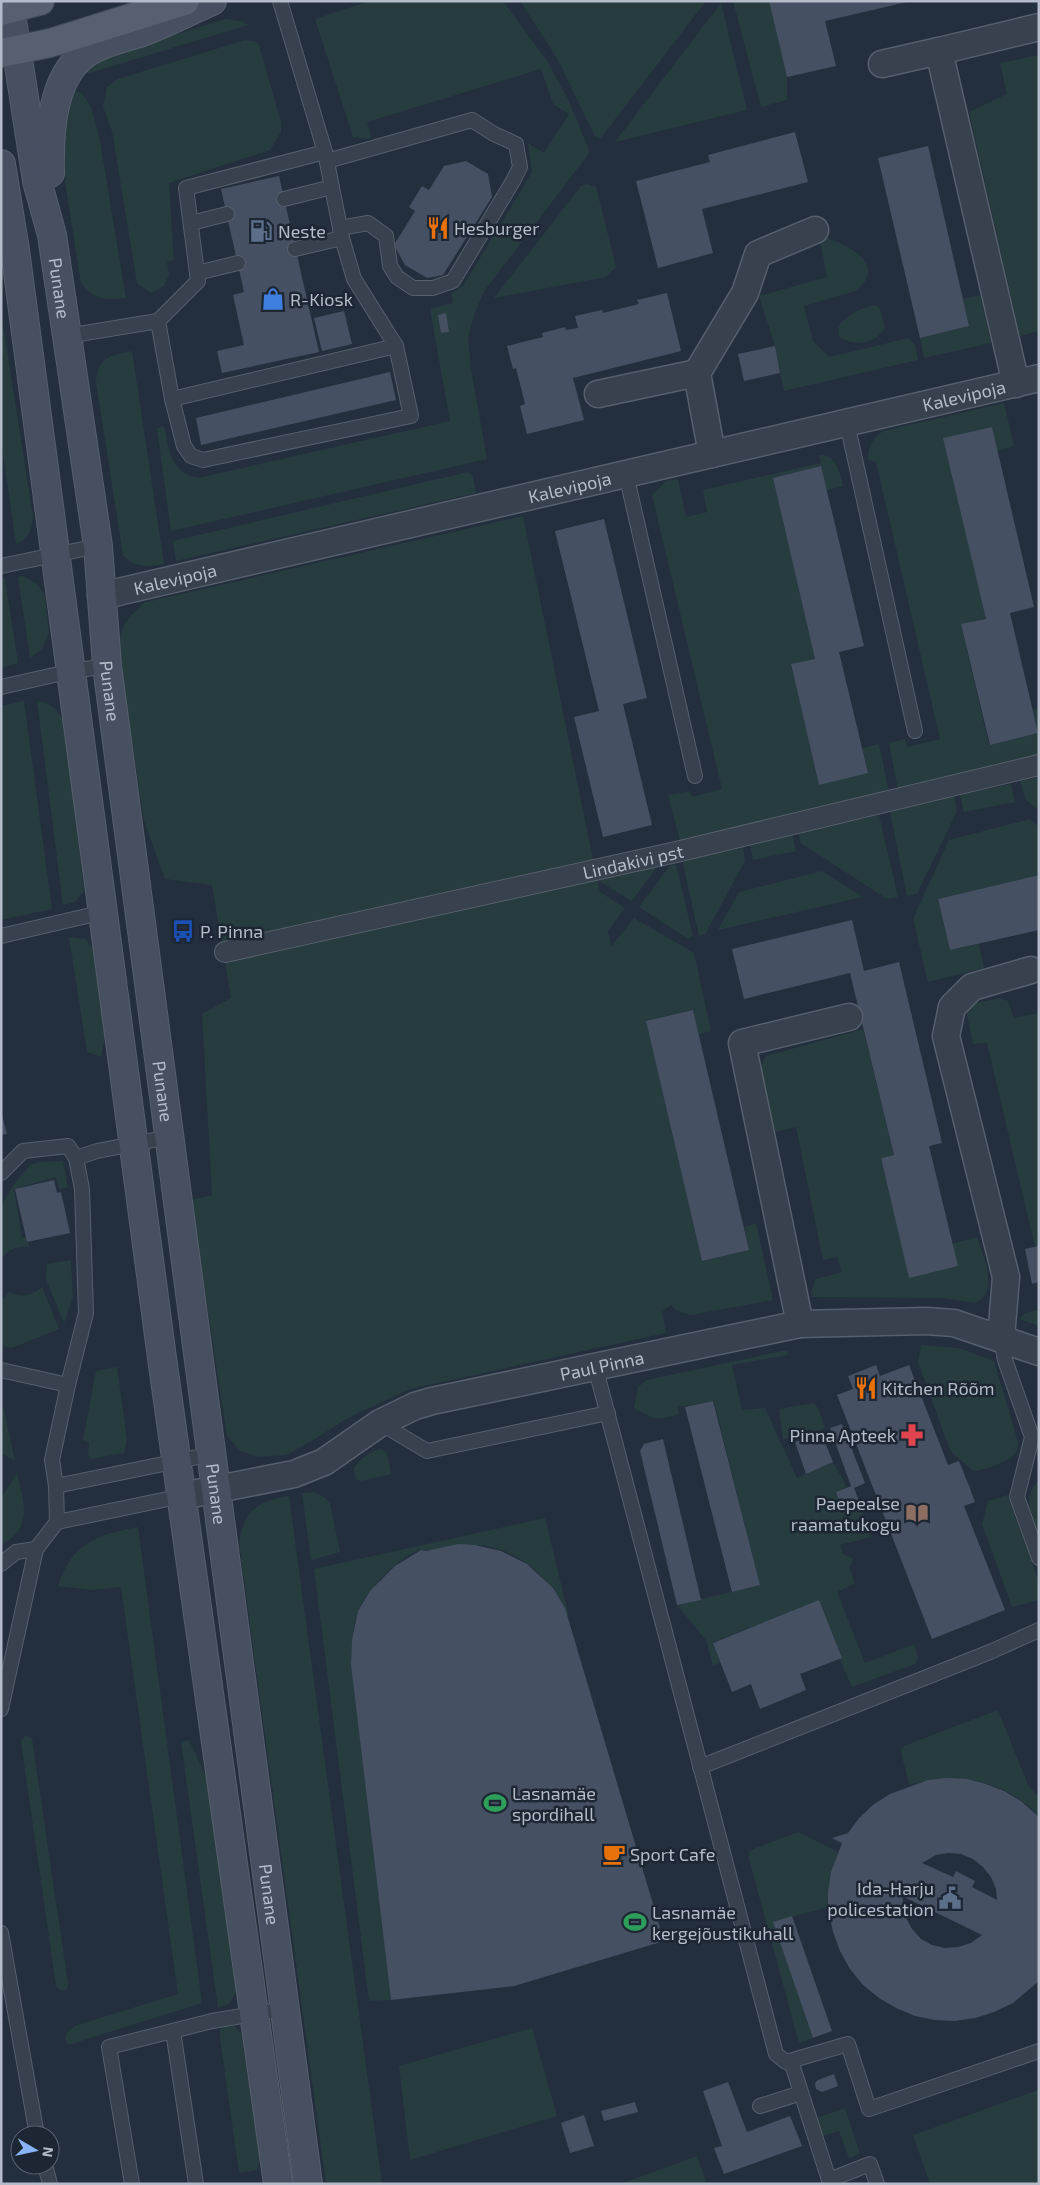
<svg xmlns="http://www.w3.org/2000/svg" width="1040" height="2185" viewBox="0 0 1040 2185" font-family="'Exo 2',sans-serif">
	<rect width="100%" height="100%" fill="#242f3e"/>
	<!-- green -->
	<g fill="#263c3f">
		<path d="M370,1h133l44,60 20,36 23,55 -105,138 -10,22 -7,26 3,31 16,90 -316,72 -14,-102 7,-3c6,24 5,46 34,52l252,-57 -20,-112 23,-6 -2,-9 12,-8 69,-114 -4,-29 16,10 25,-39 -16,-10 -12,-35 -174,53 4,15 -3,2 -15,-2 -38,-118z"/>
		<polygon points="520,1 706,1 600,139 595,136 557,58"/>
		<polygon points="733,1 769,1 787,77 787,100 761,107"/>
		<polygon points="721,3 747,110 615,142"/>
		<polygon points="225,19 241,21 248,25 90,73 82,73 103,57 160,37 165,38"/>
		<polygon points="245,40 256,42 259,45 281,122 281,132 270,150 169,183 174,260 167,262 169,275 164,286 151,293 137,283 112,131 103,107 107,87 118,79"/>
		<polygon points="1039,55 1039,331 1020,336 969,112 1007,94 1000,63"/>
		<path d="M71,89l11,4 9,14 9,34 26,157c-19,2 -34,2 -45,-15l-20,-126z"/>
		<polygon points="587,184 596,187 616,267 606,277 494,298 581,186"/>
		<path d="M819,235c22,8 72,26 37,56l-52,15 9,35 16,16 80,-19 6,7 3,15 -134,31 -9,-45 -16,-50 68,-19z"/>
		<polygon points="980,295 991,343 924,358 920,338 969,326 963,299"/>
		<path d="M874,305l5,2 6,19c-6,18 -32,21 -46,11l-1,-10c9,-13 22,-18 36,-22z"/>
		<path d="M1,312l32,204c-1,13 -4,24 -17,28l-15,-105z"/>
		<path d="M132,351l32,213c-17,3 -29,4 -41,-9l-27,-173c2,-25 15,-27 36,-31z"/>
		<path d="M1004,403l10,43 -17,5 -6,-24 -47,11 42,181 -25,6 28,120 49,-12 -5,-23 6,-2v49l-141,33 -9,-47 16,-4 2,8 33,-8 -64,-277 -8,-3c1,-14 4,-20 15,-28z"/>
		<path d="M819,455c18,-1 21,18 24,31l-16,4 -6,-23 -48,11 42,181 -24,6 28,119 49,-11 -6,-25 17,-4 10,48 -209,48 -12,-45 22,-4 2,6 30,-8 -70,-294 14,-14 12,-2 8,38 21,-5 -4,-22 118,-27z"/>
		<polygon points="468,472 473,476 476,493 176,561 173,541"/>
		<path d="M523,516l74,363 62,-15 -27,37 -35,-21 3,12 25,16 -17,23 3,16 23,-29 60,35 17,78 -12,3 -6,-24 -47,11 56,240 47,-11 -5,-23 12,-4 17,77 -82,15 -14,-4 -6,-6 -9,7 4,21 -256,56 -64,30 -34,22 -26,14 -28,2 -18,-6 -13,-15 -36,-236 21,-5 -10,-181 29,-16 -19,-113 -47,-6 -21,-58 -25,-166c1,-28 5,-35 27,-53z"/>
		<polygon points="23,576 37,584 45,596 49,633 41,650 30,658 18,577"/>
		<polygon points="1,579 5,579 18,663 1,668"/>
		<polygon points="24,701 52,909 1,920 1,706"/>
		<path d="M37,701c14,1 20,9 27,20l20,170 -9,11 -12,3z"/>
		<polygon points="1039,777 1039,811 1026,800 1020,781"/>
		<polygon points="1011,784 1015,802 964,812 960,795"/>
		<polygon points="954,796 957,811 917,894 907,896 890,812"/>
		<polygon points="879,815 898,897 887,899 801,843 798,833"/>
		<polygon points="1030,819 1039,827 1039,875 938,899 950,950 979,944 984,968 928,982 913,919 949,840"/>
		<polygon points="792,834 796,851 753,860 750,844"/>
		<polygon points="743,845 745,861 705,934 699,936 682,859"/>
		<polygon points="671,864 676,865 693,936 688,939 639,907"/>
		<polygon points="822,871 863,897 718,930 739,892"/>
		<polygon points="69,937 85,939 94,949 105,1037 101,1057 87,1052"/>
		<polygon points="1000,998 1008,1001 1014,1018 1039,1013 1039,1246 1035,1247 987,1043 973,1044 965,1005"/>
		<path d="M863,1029l31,126 -13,3 28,119 49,-11 -6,-22 25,-7 10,30 2,19 -5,11 -9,6 -33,-5 -130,-1 -1,-6 5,-12 26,-7 -5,-15 -14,3 -27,-133 -21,5 -4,-2c-6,-24 -19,-52 -5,-74z"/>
		<path d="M63,1161l5,26 -9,2 -3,-12 -42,12 8,49 4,-1 3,10c-13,-1 -20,2 -28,12v-53l13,-22 17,-19 8,-3z"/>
		<polygon points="71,1260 73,1297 64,1323 46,1279 47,1264"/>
		<path d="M42,1287l17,42 -47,19 -6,-1 -5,-5v-40l8,-10c12,6 23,4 33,-5z"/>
		<polygon points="1039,1310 1039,1326 1020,1319 1025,1313"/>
		<path d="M921,1345l38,3 35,13 24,81c0,4 0,8 -3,12 -6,7 -32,17 -42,17l-23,-21 -32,-88z"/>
		<path d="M787,1350l1,5 -56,10 10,45 23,-2 32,70 36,-16 14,25 -11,5 8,20 17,-6 10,31 -31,8 3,9 10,4 -1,6 -3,2 6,17 -18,9 28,71 49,-19 4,14 -3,6 -63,23 -13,-29 3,-1 -23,-56 -106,41 8,20 -8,4 -7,-26 -29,-35 83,-20 -46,-184 -36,6 1,7c-23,7 -25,6 -45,-6l4,-21 9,-7z"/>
		<polygon points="117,1367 127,1439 124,1453 91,1459 88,1454 89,1443 83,1440 96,1371"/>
		<polygon points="814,1403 819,1410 825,1428 814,1434 811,1429 783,1440 779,1409"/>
		<polygon points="1,1407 4,1410 15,1461 1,1453"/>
		<path d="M382,1449l5,4 4,21 -30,7 -5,-2 -3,-10c6,-9 18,-19 29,-20z"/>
		<path d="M17,1473c7,31 17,54 -16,72v-47z"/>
		<path d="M1039,1480v53c-8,-21 -18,-33 0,-53z"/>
		<polygon points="313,1492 324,1497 330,1503 340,1552 311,1560 302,1493"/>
		<polygon points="1007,1495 1039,1582 1039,1600 1012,1607 982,1524 988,1501"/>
		<path d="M289,1496l9,67 84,621h-56l-87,-641c5,-33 19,-42 50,-47z"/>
		<path d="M545,1518l25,103c-14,-38 -52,-76 -96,-76 -8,0 -17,2 -26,4 -9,1 -18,1 -26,1 -20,2 -55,42 -63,59 -7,16 -7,38 -8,56l40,335 -22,1 -55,-432z"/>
		<path d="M138,1527l64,476 -134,42 -3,-7c2,-7 5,-9 12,-13l101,-31 -57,-407 -30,3 -33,-4c14,-43 38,-51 80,-59z"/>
		<path d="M998,1710l30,75 11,13v19c-32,-38 -85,-45 -130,-32l-8,-34 3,-5z"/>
		<polygon points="25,1735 32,1739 68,1983 67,1989 62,1991 56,1986 21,1742"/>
		<polygon points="189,1740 209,1783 231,1938 236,1992 229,2004 218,2008 181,1742"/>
		<polygon points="798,1832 838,1852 831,1872 828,1907 773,1922 813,2038 799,2043 749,1859 749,1853 753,1849"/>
		<polygon points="235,2026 241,2033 260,2159 257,2170 239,2173 220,2038 220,2028"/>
		<polygon points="532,2028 557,2116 410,2160 399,2066"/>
		<polygon points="1038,2090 1039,2184 930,2184 913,2135"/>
		<polygon points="845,2108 859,2151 859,2154 849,2158 839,2131 823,2136 817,2118"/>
		<polygon points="697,2156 707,2184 620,2184"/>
	</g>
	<!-- building -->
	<g fill="#455162" fill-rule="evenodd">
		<polygon points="769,1 906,1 907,2 825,21 836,66 787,77"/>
		<polygon points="795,132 808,182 702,209 713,253 658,268 636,181 710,162 708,155"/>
		<polygon points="928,146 969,326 920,338 878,158"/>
		<polygon points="466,161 488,174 492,197 443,275 427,278 405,265 394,245 415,211 409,207 422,186 429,190 444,166"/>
		<polygon points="279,176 319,352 222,373 217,351 244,345 233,295 244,292 221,189"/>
		<polygon points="667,293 681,351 573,378 584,420 527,434 520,406 525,404 516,368 513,369 507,346 543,337 542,333 565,327 566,330 578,328 575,316 602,310 603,313 639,304 637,300"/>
		<polygon points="344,311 352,344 322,351 314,318"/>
		<polygon points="446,313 449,332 441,333 438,315"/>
		<polygon points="775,346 780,373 744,381 738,354"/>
		<polygon points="390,372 396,400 201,445 196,418"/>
		<polygon points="992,427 1034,607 1010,613 1038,733 990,745 961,624 986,619 943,438"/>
		<polygon points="821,466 864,646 839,652 868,773 819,785 791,664 815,659 773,478"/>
		<polygon points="604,519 647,698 623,704 652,825 603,837 574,717 599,711 555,531"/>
		<polygon points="1039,875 1039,930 950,950 938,899"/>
		<polygon points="852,920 864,971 899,962 942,1143 929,1146 958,1266 909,1278 881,1158 894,1155 850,973 744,999 732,949"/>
		<polygon points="693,1010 749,1250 702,1261 646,1021"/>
		<polygon points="1,1111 7,1134 1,1135"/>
		<polygon points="54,1180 57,1193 61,1192 70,1233 27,1242 15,1189"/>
		<polygon points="1039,1246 1039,1282 1032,1284 1025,1249"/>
		<polygon points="876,1365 880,1376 909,1365 948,1465 959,1461 969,1486 975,1502 964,1506 1005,1610 932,1639 837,1395 853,1389 848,1376"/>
		<polygon points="713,1401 760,1585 732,1592 685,1407"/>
		<polygon points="842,1424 865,1483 854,1488 861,1506 844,1513 836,1492 851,1486 830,1428"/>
		<polygon points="821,1433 833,1462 806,1474 795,1442"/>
		<polygon points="663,1439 701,1600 677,1605 640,1451 644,1444"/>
		<polygon points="458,1544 475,1545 501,1551 527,1564 553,1588 565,1608 664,1941 514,1986 391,2000 351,1665 352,1640 358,1611 370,1591 395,1566 421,1550 426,1551"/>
		<polygon points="819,1600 842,1658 800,1674 806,1690 760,1709 751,1684 732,1692 713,1643"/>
		<path d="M947,1778l20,1 19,5 18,7 17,10 18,16v164l-26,22 -19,9 -19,6 -20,3 -20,-1 -20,-4 -19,-8 -17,-10 -16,-13 -13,-16 -10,-18 -7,-19 -5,-25v-15l3,-20 11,-29 -10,-5 16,-5 11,-15 15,-14 16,-10 38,-14zM948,1853l13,1 12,5 10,8 8,10 5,12 1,11 -25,-13 3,-6 -19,-10 -3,6 -31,-14 14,-8zM902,1896l80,39 -11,8 -13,4 -13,1 -13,-3 -11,-6 -9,-10 -6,-11z"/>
		<polygon points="792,1916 832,2031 813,2038 773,1922"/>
		<polygon points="834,2074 838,2086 822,2092 816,2089 815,2083 818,2080"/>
		<polygon points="728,2082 747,2132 790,2116 802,2146 724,2174 714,2148 722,2146 703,2091"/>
		<polygon points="635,2102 638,2112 604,2121 601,2111"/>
		<polygon points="584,2115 594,2146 570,2153 561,2123"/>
	</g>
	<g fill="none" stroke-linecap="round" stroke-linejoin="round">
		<defs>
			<g id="service">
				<polyline points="327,161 472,120 494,134 516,144 520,167 513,181 453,281 433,288 413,288 397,277 390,266 386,236 368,223 340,228"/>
				<polyline points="284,199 332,187"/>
				<polyline points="191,223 227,214"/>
				<polyline points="295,249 342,238"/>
				<polyline points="197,273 238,263"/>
				<polyline points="158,321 172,399 396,346 354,279 342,238 325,152 280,1"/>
				<polyline points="67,336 158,321 198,281 186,188 325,152"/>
				<polyline points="172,399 184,446 191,456 203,460 411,416 396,346"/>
				<polyline points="847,423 915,731"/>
				<polyline points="626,474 695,776"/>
				<polyline points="1,566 98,546"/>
				<polyline points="1,687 72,671 107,666"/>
				<polyline points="1,936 104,912"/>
				<polyline points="1,1173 23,1151 68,1146 76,1158"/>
				<polyline points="1001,1338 1005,1360 1032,1437 1017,1497 1039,1558"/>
				<polyline points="595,1366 776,2054 786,2062 848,2044 869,2109 1039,2051"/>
				<polyline points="1,1370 68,1385"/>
				<polyline points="380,1423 427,1451 608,1413"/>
				<polyline points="56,1486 212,1454"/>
				<polyline points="57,1522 182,1496"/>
				<polyline points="1,1564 16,1552 36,1549"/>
				<polyline points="1,1709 36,1549 57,1522 56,1486 52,1460 68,1385 86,1313 82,1189 76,1158 97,1151 169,1137"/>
				<polyline points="700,1767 990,1652 1039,1630"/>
				<polyline points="1,1933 37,2135"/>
				<polyline points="173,2031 196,2184"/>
				<polyline points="791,2061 829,2180 870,2164 877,2184"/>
				<polyline points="760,2106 801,2093"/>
				<polyline points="45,2165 50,2184"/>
				<polyline points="132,2184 109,2047 212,2021 284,2009"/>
			</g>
			<g id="pedestrian">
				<path id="s1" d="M225,952l451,-100 363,-87"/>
			</g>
			<g id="minor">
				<polyline points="939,51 1039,27"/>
				<polyline points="882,64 939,51 1016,384"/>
				<polyline points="598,394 697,373"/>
				<polyline points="712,454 697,373 745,293 758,254 815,230"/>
				<path id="s2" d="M101,596l938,-218"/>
				<polyline points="800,1324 742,1043 849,1017"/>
				<polyline points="1001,1338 1006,1277 946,1036 952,1007 972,987 1031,970"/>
				<path id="s3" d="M182,1496l112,-22 30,-12 56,-39 35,-17 17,-5 368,-77 126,-3 28,2 85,29"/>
			</g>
			<g id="secondary">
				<path id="s4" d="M9,1l28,180 15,54 15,101 31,210 9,120 201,1518"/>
				<polyline points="1,164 15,250 162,1358 278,2184"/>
				<path d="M50,173c-1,-41 1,-105 45,-125 15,-7 32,-11 47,-16 24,-9 47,-21 70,-31"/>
			</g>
			<g id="primary">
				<polyline points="1,11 40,1"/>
				<polyline points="1,53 50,43 185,1"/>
			</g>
		</defs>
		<!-- service casing -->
		<use href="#service" stroke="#565f6c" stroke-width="16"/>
		<!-- pedestrian casing -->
		<use href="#pedestrian" stroke="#565f6c" stroke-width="22"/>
		<!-- minor casing -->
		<use href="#minor" stroke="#565f6c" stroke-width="29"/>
		<!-- secondary casing -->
		<use href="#secondary" stroke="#565f6c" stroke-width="30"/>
		<!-- primary casing -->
		<use href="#primary" stroke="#414a57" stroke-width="30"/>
		<!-- service -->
		<use href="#service" stroke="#38414e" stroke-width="14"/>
		<!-- pedestrian -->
		<use href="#pedestrian" stroke="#38414e" stroke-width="20"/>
		<!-- minor -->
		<use href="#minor" stroke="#38414e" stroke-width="26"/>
		<!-- secondary -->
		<use href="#secondary" stroke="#465061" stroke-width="28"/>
		<!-- primary -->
		<use href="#primary" stroke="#56606e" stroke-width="28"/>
	</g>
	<!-- icons -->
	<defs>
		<symbol id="restaurant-bare" viewBox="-9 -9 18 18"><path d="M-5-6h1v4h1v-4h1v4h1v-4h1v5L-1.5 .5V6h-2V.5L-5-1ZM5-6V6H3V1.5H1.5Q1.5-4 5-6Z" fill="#e8710a" stroke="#1d2633" stroke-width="2.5" paint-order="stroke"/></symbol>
		<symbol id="fuel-bare" viewBox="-9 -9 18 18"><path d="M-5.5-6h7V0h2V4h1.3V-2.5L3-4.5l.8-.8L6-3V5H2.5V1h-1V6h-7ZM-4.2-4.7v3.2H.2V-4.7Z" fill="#5c6f8a" stroke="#1d2633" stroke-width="2.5" paint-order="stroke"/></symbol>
		<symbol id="shop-bare" viewBox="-9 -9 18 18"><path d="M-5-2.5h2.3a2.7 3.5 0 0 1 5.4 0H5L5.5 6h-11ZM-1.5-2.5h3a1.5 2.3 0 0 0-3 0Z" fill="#3f7fe0" stroke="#1d2633" stroke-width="2.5" paint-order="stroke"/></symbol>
		<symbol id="bus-bare" viewBox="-9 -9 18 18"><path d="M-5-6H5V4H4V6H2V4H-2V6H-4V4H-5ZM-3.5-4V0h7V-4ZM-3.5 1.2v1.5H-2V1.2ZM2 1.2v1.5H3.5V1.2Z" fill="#1a4fb4" stroke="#1d2633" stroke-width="2.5" paint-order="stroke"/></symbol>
		<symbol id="pharmacy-bare" viewBox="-9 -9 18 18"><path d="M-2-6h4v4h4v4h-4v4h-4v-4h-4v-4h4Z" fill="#e0444e" stroke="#1d2633" stroke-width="2.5" paint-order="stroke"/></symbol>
		<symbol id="library-bare" viewBox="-9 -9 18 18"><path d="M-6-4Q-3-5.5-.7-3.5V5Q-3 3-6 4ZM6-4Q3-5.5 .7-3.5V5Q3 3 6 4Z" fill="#8d6e63" stroke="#1d2633" stroke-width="2.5" paint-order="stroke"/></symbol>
		<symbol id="stadium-bare" viewBox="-9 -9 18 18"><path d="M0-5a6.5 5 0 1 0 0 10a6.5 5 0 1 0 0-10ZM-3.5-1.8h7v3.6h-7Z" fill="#2e9e5b" stroke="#1d2633" stroke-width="2.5" paint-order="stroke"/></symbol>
		<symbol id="cafe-bare" viewBox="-9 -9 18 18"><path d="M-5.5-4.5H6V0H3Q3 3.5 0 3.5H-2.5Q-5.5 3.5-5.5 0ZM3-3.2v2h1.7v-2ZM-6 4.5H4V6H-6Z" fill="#e8710a" stroke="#1d2633" stroke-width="2.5" paint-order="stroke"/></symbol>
		<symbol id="civic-bare" viewBox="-9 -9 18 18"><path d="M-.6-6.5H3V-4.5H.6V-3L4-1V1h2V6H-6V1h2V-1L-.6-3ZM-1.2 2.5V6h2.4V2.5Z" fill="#5c6f8a" stroke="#1d2633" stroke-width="2.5" paint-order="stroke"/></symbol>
	</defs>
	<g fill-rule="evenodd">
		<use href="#restaurant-bare" x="422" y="212" width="32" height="32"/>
		<use href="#fuel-bare" x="245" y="215" width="32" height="32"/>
		<use href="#shop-bare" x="257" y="283" width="32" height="32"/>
		<use href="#bus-bare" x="167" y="915" width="32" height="32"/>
		<use href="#restaurant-bare" x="850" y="1372" width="32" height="32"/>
		<use href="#pharmacy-bare" x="896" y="1419" width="32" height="32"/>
		<use href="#library-bare" x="901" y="1497" width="32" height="32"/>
		<use href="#stadium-bare" x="479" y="1787" width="32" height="32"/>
		<use href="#cafe-bare" x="598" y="1838" width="32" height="32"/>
		<use href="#civic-bare" x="934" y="1882" width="32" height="32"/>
		<use href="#stadium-bare" x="619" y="1906" width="32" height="32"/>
	</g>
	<g text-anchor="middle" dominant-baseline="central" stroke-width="5" stroke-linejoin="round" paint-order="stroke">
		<!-- poi labels -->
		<g font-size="18" fill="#b4bcc9" stroke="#1d2633" text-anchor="start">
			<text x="454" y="228">Hesburger</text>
			<text x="278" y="231">Neste</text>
			<text x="290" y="299">R-Kiosk</text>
			<text x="200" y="931">P. Pinna</text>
			<text x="882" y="1388">Kitchen Rõõm</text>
			<text x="896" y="1435" text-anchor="end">Pinna Apteek</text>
			<text x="900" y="1503" text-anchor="end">Paepealse<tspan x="900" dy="21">raamatukogu</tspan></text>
			<text x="512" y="1793">Lasnamäe<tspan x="512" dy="21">spordihall</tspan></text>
			<text x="630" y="1854">Sport Cafe</text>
			<text x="934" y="1888" text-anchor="end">Ida-Harju<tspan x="934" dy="21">policestation</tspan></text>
			<text x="652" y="1912">Lasnamäe<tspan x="652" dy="21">kergejõustikuhall</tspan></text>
		</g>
		<!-- street labels -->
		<g font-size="18" fill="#b4bcc9" stroke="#1d2633">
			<text stroke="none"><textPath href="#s4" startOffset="292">Punane</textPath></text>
			<text stroke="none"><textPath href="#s2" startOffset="886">Kalevipoja</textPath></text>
			<text stroke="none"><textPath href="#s2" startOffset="481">Kalevipoja</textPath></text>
			<text stroke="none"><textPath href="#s2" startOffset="76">Kalevipoja</textPath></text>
			<text stroke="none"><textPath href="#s4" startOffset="698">Punane</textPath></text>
			<text stroke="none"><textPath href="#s1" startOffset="418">Lindakivi pst</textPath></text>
			<text stroke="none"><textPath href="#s4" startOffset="1102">Punane</textPath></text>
			<text stroke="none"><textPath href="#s3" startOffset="445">Paul Pinna</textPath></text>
			<text stroke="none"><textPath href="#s4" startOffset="1508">Punane</textPath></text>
			<text stroke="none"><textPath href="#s4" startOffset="1912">Punane</textPath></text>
		</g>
	</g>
	<!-- border -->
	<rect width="1040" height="2185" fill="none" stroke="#b4bcc9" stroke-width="5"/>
	<!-- north arrow -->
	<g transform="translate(35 2150) rotate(99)"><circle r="24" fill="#1d2633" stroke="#59626f"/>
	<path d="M0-4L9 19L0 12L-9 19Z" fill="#8ab4f8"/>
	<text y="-8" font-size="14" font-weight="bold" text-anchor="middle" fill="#b4bcc9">N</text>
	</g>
</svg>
